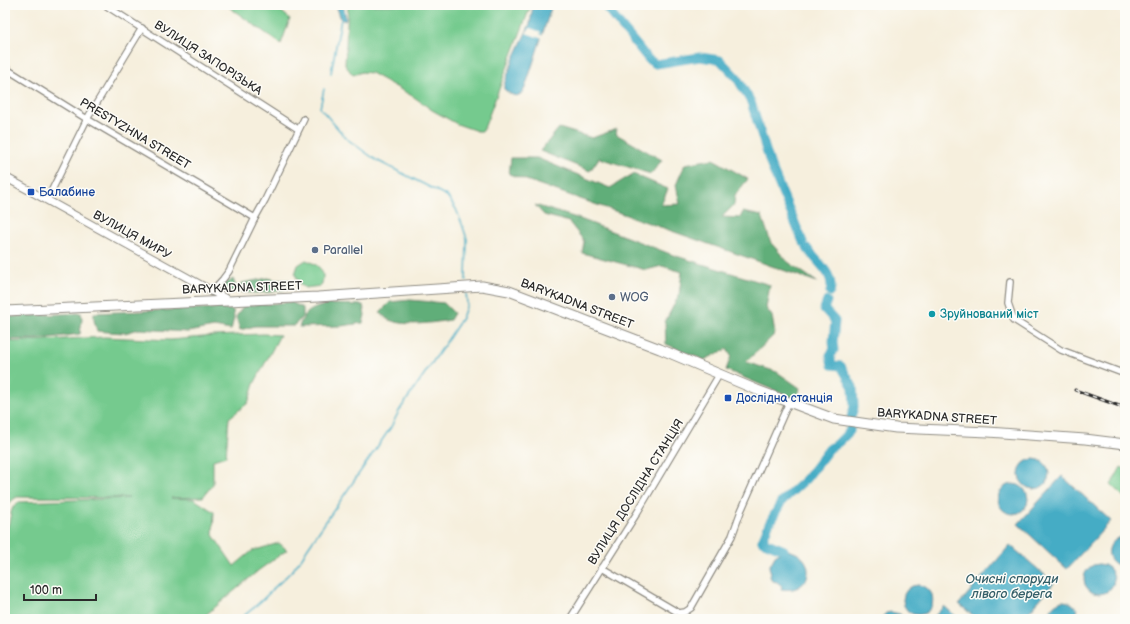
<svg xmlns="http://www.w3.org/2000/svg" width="1130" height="624" viewBox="0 0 1130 624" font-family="'Balsamiq Sans',sans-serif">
	<rect width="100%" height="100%" fill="#fdfcf7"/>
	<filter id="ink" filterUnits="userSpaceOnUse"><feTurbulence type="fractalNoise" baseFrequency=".025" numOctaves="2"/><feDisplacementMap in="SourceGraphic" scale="8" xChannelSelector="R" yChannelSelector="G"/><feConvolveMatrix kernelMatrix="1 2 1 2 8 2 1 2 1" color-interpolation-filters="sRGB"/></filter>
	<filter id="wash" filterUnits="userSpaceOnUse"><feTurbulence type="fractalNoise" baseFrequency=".012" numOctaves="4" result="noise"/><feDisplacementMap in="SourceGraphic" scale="16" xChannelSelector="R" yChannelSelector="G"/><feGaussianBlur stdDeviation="0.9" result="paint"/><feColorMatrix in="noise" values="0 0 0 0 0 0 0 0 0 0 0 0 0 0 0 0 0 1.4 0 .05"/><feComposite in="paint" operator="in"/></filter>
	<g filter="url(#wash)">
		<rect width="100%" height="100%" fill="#f6efdd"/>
		<!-- green -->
		<g fill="#75ca8e" stroke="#507a5c">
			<polygon points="226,5 274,5 290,19 281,44"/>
			<polygon points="348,5 531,5 483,131 477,131 457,124 432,110 414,97 371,73 362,72 353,75 345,65"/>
			<path d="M306,260c13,5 21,11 15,26l-16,2 -6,-5 -4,-9 3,-9z"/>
			<path d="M263,334l17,1 -26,49 -6,19 -19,15 -3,38 -13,4v24l-10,13 -32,1 23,1 20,13 -1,23 21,31 18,-15 27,-8 8,7 -28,20 -58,49h-196v-88c8,-10 2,-23 14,-29l110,-4 -112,-1c-10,6 -10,10 -12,21v-176l100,-5 66,3 42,-4z"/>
			<polygon points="1121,467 1125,469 1125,498 1111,485"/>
		</g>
		<!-- forest -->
		<g fill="#60ae79" stroke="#466c52">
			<polygon points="559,128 592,138 617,129 616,134 662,160 651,174 599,158 590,171 540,151"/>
			<polygon points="511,158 537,158 610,188 633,174 668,189 661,205 680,204 676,185 685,164 713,159 748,179 735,195 734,205 722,217 740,218 743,212 762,216 771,243 788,262 817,282 509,174"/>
			<polygon points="535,205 580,219 673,255 770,285 766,308 772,316 775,334 746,362 777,372 800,388 797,400 726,370 731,356 727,349 704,360 666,344 665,322 679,295 682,272 662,266 646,270 582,253 584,241 569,222 544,215"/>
			<path d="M268,278l8,2h14v8c-15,5 -34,6 -50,4l-2,-6 4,-3z"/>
			<polygon points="233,279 236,287 236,292 225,290 218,285 230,281"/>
			<path d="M410,300l34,3 10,10 -4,7c-18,3 -43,7 -61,0 -3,-1 -6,-5 -9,-8l10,-10z"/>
			<polygon points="291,302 303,308 303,316 294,326 255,326 240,330 236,317 243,306"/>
			<path d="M328,304l35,1 2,10 -2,8 -22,3 -42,1c6,-17 13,-18 29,-23z"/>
			<polygon points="218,308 233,310 234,318 231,330 214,327 188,332 139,329 125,333 108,332 97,331 94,320 94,313"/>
			<polygon points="81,313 82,319 80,334 40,339 5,340 5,317"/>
		</g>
		<!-- water -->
		<g fill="#45acc5" stroke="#386c78">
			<polygon points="336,5 343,5 346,18 345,21 341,19"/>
			<path d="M533,5h19l-27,83c-6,12 -13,8 -21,1v-4l9,-25 17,-36z"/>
			<circle cx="1034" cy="474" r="15"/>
			<polygon points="1062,476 1111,521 1067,569 1018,524"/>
			<circle cx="1013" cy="499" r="15"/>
			<path d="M1121,537h4v29c-20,0 -22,-23 -4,-29z"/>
			<polygon points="1010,545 1054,583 1023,619 977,619 959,604"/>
			<path d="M784,550c34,2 31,45 -3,39l1,-3 -5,-4 -5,-1 -2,-5 1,-3 -2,-6 6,-11z"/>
			<circle cx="1099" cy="579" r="15"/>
			<circle cx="918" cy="600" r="15"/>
			<path d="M1062,601c11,0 17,7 16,18h-28c-1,-10 3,-15 12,-18z"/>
			<polygon points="944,606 959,619 932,619"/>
			<polygon points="891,612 900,614 905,619 880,619 886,613"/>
		</g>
		<!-- pier -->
		<polygon fill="#f6efdd" points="530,28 541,32 540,34 544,36 543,39 526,33 528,30 529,30"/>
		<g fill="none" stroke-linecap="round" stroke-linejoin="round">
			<!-- stream -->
			<g stroke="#45acc5" stroke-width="1.5">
				<polyline points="331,73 341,19"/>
				<polyline points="324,89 320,108 347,139 376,160 447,196 456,209 462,224 467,239 466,280"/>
				<path d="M240,619c13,-10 24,-20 35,-32 13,-12 24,-22 32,-38l84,-122 8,-16 46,-67 17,-26 5,-14 -1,-12"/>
			</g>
			<!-- river -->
			<g stroke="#45acc5" stroke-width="9">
				<polyline points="604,5 649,60 656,64 700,57 720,60 737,78 751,102 771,166 803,242"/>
				<path d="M807,248c9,14 29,26 23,44"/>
				<polyline points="827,301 824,309 835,321 833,342 834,350 830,355 832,365 841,366 853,387 854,407 851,417"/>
				<polyline points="784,550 762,541 769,524 782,501 806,479 829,449 839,442 850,431 850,426"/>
			</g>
		</g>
	</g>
	<g filter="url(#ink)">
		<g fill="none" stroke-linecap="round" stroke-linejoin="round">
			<defs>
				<g id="minor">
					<polyline points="105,5 298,129"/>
					<polyline points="5,68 87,119 255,218"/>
					<polyline points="47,200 87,119 142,28"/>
					<polyline points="1010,282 1008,303 1014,320 1061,350 1125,374"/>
					<polyline points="211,292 223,279 229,271 255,218 265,200 304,119"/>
					<polyline points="602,568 679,613 685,612 691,608 732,536 741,511 789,402"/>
					<polyline points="570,619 637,513 719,375"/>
				</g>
				<polyline id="tertiary" points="5,177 228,300"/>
				<polyline id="primary" points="5,311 318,297 482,286 509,291 660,349 757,390 834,419 896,428 988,432 1085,439 1125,444"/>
			</defs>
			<!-- minor casing -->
			<use href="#minor" stroke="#908d84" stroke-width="8"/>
			<!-- tertiary casing -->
			<use href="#tertiary" stroke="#908d84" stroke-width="9"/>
			<!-- primary casing -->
			<use href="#primary" stroke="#908d84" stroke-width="11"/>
			<!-- minor -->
			<use href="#minor" stroke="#fff" stroke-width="5.5"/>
			<!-- tertiary -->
			<use href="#tertiary" stroke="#fff" stroke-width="7"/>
			<!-- primary -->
			<use href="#primary" stroke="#fff" stroke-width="9"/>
			<defs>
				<polyline id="rail" points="1075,390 1125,408"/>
			</defs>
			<!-- rail casing -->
			<use href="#rail" stroke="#2b2b2b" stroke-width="3"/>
			<!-- rail -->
			<use href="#rail" stroke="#fdfcf7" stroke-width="1.5" stroke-dasharray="4.5" stroke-linecap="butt"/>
		</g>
	</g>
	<!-- markers -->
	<g fill="#1a4fb4" stroke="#fdfcf7" stroke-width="1.5">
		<rect x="27" y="188" width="8" height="8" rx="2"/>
		<rect x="724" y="394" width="8" height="8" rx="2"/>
	</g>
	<g fill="#5c6f8a" stroke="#fdfcf7" stroke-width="1.5">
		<circle cx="315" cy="250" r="4"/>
		<circle cx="612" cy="297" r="4"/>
	</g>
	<circle fill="#0f9aa8" stroke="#fdfcf7" stroke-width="1.5" cx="932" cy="314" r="4"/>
	<g text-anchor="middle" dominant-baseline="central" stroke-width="3" stroke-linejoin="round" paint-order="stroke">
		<!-- street labels -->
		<g font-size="12" fill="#2b2b2b" stroke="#fdfcf7">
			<text transform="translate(208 58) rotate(33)">ВУЛИЦЯ ЗАПОРІЗЬКА</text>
			<text transform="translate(135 134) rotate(31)">PRESTYZHNA STREET</text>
			<text transform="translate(132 235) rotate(29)">ВУЛИЦЯ МИРУ</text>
			<text transform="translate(242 288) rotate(-2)">BARYKADNA STREET</text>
			<text transform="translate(577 304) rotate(21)">BARYKADNA STREET</text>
			<text transform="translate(937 417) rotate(4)">BARYKADNA STREET</text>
			<text transform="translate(636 492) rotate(-58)">ВУЛИЦЯ ДОСЛІДНА СТАНЦІЯ</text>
		</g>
		<!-- transit labels -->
		<g font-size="12" fill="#164399" stroke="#fdfcf7" text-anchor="start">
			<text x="39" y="192">Балабине</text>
			<text x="736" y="398">Дослідна станція</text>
		</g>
		<!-- service labels -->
		<g font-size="12" fill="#4e5e75" stroke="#fdfcf7" text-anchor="start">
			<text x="323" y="250">Parallel</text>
			<text x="620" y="297">WOG</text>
		</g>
		<!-- culture labels -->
		<g font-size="12" fill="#0d838f" stroke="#fdfcf7" text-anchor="start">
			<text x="940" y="314">Зруйнований міст</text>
		</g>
		<!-- water labels -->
		<g font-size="13" font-style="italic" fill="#355f69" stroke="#fdfcf7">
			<text x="1012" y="579">Очисні споруди<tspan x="1012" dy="15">лівого берега</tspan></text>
		</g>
	</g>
	<!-- margin -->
	<rect width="1130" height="624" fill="none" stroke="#fdfcf7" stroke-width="20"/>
	<!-- scale -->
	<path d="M24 594v6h72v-6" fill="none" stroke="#2b2b2b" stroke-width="2"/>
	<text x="30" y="594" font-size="12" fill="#2b2b2b" stroke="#fdfcf7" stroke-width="3" paint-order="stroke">100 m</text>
</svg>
